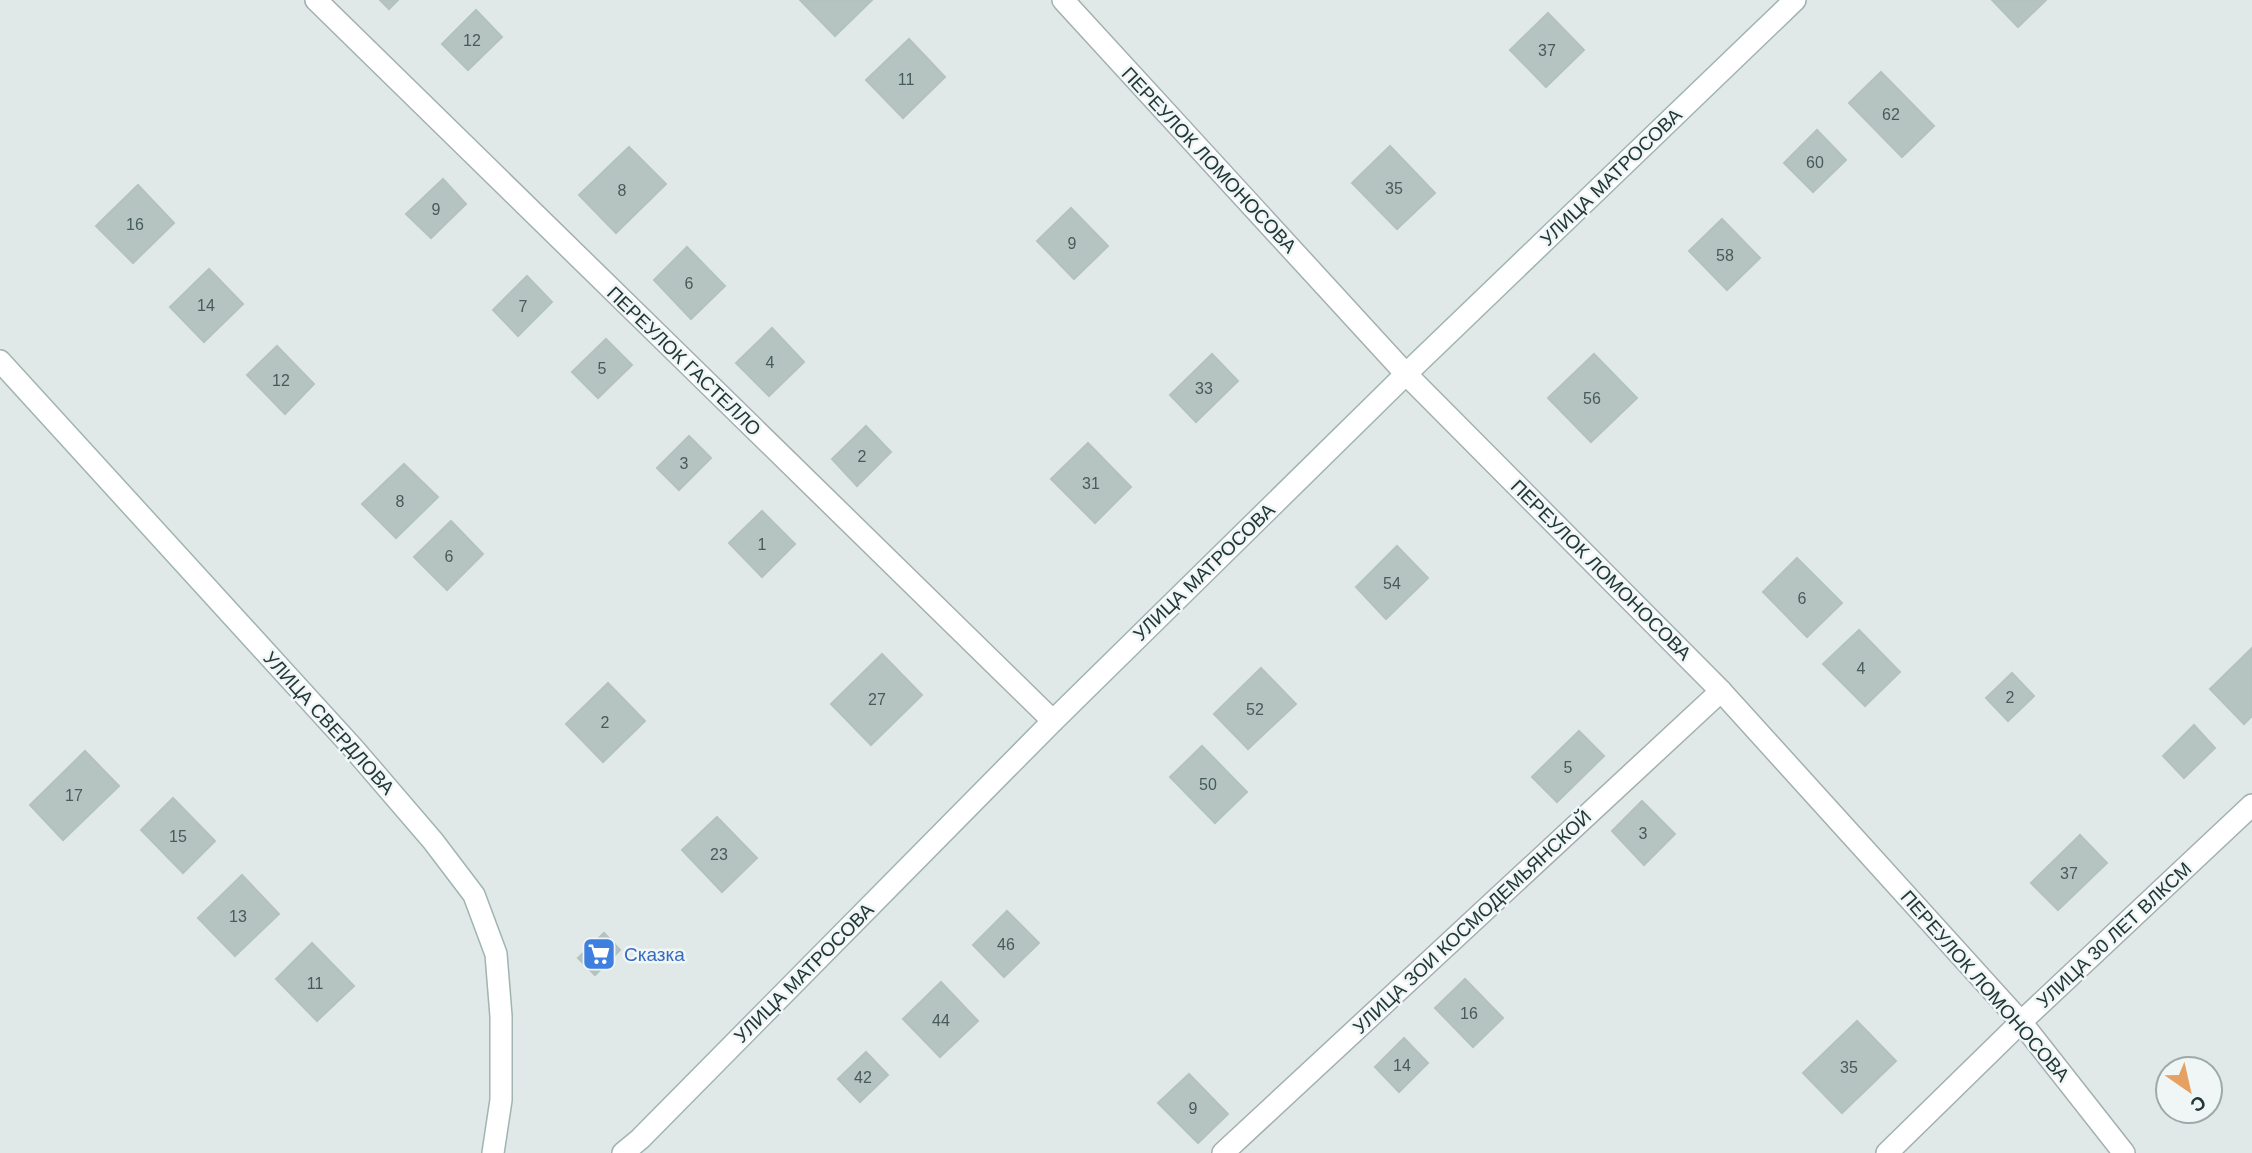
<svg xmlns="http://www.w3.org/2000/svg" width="2252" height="1153" viewBox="0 0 2252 1153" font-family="Arial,sans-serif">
	<rect width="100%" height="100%" fill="#e0e9e7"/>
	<!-- building -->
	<g fill="#b6c4c1" stroke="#b3c2bf" stroke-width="2">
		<polygon points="380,0 398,0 389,9"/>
		<polygon points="800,0 872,0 835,36"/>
		<polygon points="1992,0 2046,0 2018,27"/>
		<polygon points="476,10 502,37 468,70 442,44"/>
		<polygon points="1548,13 1584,50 1546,87 1510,50"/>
		<polygon points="909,39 945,77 903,118 866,80"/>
		<polygon points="1881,72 1934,126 1902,157 1849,103"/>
		<polygon points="1817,130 1846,160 1813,192 1784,163"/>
		<polygon points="1390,146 1435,193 1397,229 1352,183"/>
		<polygon points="629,147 666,184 616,233 579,195"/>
		<polygon points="443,179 466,204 431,238 406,214"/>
		<polygon points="138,185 174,223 133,263 96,226"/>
		<polygon points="1071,208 1108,246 1074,279 1037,241"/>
		<polygon points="1722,219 1760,258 1727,290 1689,251"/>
		<polygon points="687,247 725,286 691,319 654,280"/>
		<polygon points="209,269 243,304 204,342 170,307"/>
		<polygon points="527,276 552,302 518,336 493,310"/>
		<polygon points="772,328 804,362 769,396 736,363"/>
		<polygon points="606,339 632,365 598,398 572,372"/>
		<polygon points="277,346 314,384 285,414 247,375"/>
		<polygon points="1212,354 1238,381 1196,422 1170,395"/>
		<polygon points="1594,354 1637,398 1591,442 1548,398"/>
		<polygon points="866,426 891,452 857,486 832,459"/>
		<polygon points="689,436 711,458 679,490 657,468"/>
		<polygon points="1088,443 1131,487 1095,523 1051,479"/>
		<polygon points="404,464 438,497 396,538 362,504"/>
		<polygon points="762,511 795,544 762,577 729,543"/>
		<polygon points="451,521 483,554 447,590 414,557"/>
		<polygon points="1397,546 1428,578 1386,619 1356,587"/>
		<polygon points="1797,558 1842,603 1807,637 1763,592"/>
		<polygon points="1859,630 1900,672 1865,706 1823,664"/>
		<polygon points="2252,648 2252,716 2244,724 2210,689"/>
		<polygon points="882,654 922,695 871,745 831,704"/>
		<polygon points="1261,668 1296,704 1248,749 1214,714"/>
		<polygon points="2012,673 2034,696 2008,721 1986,698"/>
		<polygon points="608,683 645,721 603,762 566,724"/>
		<polygon points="2194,725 2215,748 2184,778 2163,756"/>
		<polygon points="1579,731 1604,756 1557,802 1532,777"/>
		<polygon points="1202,746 1247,792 1215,823 1170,777"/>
		<polygon points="85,751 119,786 63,840 30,805"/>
		<polygon points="173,798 215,841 183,873 141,830"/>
		<polygon points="1642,801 1675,834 1644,865 1612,831"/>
		<polygon points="717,817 757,858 722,892 682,850"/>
		<polygon points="2080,835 2107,863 2058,910 2031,883"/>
		<polygon points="242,875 279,914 235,956 198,918"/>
		<polygon points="1007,911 1039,943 1004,977 973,945"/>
		<polygon points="604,933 620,950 595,975 578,958"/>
		<polygon points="312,943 354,986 317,1021 276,979"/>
		<polygon points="1465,979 1503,1018 1473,1047 1435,1008"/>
		<polygon points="941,982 978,1021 940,1057 903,1019"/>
		<polygon points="1857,1021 1896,1061 1842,1113 1803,1073"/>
		<polygon points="1404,1038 1428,1063 1399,1092 1375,1067"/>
		<polygon points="866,1052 888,1075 860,1102 838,1079"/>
		<polygon points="1189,1074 1228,1114 1198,1143 1158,1103"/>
	</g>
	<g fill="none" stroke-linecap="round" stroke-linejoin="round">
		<defs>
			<g id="street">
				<polyline points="316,0 1053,721"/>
				<polyline points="1063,0 1406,374 1721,691 2021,1022 2124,1153"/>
				<polyline points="1223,1153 1721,691"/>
				<polyline points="1887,1153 2021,1022 2252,805"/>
			</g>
			<g id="secondary">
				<polyline points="0,361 354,749 433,841 474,895 496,954 501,1016 501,1100 493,1153"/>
				<polyline points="623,1153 640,1139 1053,721 1406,374 1795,0"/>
			</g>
		</defs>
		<!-- street casing -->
		<use href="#street" stroke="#a3b0af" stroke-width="24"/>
		<!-- secondary casing -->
		<use href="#secondary" stroke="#a0b4b1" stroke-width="24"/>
		<!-- street -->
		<use href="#street" stroke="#fff" stroke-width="21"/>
		<!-- secondary -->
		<use href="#secondary" stroke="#fff" stroke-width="21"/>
	</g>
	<!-- icons -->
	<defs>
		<symbol id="supermarket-square" viewBox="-11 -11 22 22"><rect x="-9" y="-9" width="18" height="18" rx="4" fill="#3f7fe0" stroke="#f0f6f5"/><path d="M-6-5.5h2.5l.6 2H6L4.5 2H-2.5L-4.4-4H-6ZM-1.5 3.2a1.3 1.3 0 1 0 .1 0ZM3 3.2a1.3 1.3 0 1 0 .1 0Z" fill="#fff"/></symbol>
	</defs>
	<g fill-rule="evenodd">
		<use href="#supermarket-square" x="580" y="935" width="38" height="38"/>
	</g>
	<g text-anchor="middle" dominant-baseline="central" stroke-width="5" stroke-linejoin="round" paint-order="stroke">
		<!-- number labels -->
		<g font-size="16" fill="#475b5a">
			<text x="472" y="40">12</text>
			<text x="1547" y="50">37</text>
			<text x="906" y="79">11</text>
			<text x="1891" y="114">62</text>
			<text x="1815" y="162">60</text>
			<text x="1394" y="188">35</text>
			<text x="622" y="190">8</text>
			<text x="436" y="209">9</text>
			<text x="135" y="224">16</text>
			<text x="1072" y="243">9</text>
			<text x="1725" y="255">58</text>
			<text x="689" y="283">6</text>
			<text x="206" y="305">14</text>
			<text x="523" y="306">7</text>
			<text x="770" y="362">4</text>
			<text x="602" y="368">5</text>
			<text x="281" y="380">12</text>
			<text x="1204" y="388">33</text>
			<text x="1592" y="398">56</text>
			<text x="862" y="456">2</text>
			<text x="684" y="463">3</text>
			<text x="1091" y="483">31</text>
			<text x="400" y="501">8</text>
			<text x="762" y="544">1</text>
			<text x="449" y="556">6</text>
			<text x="1392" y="583">54</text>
			<text x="1802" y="598">6</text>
			<text x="1861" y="668">4</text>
			<text x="2010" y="697">2</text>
			<text x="877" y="699">27</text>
			<text x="1255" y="709">52</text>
			<text x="605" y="722">2</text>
			<text x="1568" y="767">5</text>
			<text x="1208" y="784">50</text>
			<text x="74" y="795">17</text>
			<text x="1643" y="833">3</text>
			<text x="178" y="836">15</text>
			<text x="719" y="854">23</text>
			<text x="2069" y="873">37</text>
			<text x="238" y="916">13</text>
			<text x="1006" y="944">46</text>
			<text x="315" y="983">11</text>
			<text x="1469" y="1013">16</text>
			<text x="941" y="1020">44</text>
			<text x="1402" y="1065">14</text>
			<text x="1849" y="1067">35</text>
			<text x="863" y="1077">42</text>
			<text x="1193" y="1108">9</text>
		</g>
		<!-- street labels -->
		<g font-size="19" fill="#223837" stroke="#f0f6f5">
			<text transform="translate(1209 160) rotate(47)">ПЕРЕУЛОК ЛОМОНОСОВА</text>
			<text transform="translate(1611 177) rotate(-44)">УЛИЦА МАТРОСОВА</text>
			<text transform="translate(684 361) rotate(44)">ПЕРЕУЛОК ГАСТЕЛЛО</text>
			<text transform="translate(1601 570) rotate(45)">ПЕРЕУЛОК ЛОМОНОСОВА</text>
			<text transform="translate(1204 572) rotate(-44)">УЛИЦА МАТРОСОВА</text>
			<text transform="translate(329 723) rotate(48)">УЛИЦА СВЕРДЛОВА</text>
			<text transform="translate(1472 922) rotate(-43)">УЛИЦА ЗОИ КОСМОДЕМЬЯНСКОЙ</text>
			<text transform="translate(2114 935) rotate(-43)">УЛИЦА 30 ЛЕТ ВЛКСМ</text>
			<text transform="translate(804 973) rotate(-45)">УЛИЦА МАТРОСОВА</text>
			<text transform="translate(1985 986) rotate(49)">ПЕРЕУЛОК ЛОМОНОСОВА</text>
		</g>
		<!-- shop labels -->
		<g font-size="19" fill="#366cbe" stroke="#f0f6f5" text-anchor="start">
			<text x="624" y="954">Сказка</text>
		</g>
	</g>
	<!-- north arrow -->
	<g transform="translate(2189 1090) rotate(146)"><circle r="33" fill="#f0f6f5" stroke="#9eaaa9" stroke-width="2"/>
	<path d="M0-5L12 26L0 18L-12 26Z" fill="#e5a062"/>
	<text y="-10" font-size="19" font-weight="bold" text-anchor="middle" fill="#223837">С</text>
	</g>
</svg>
